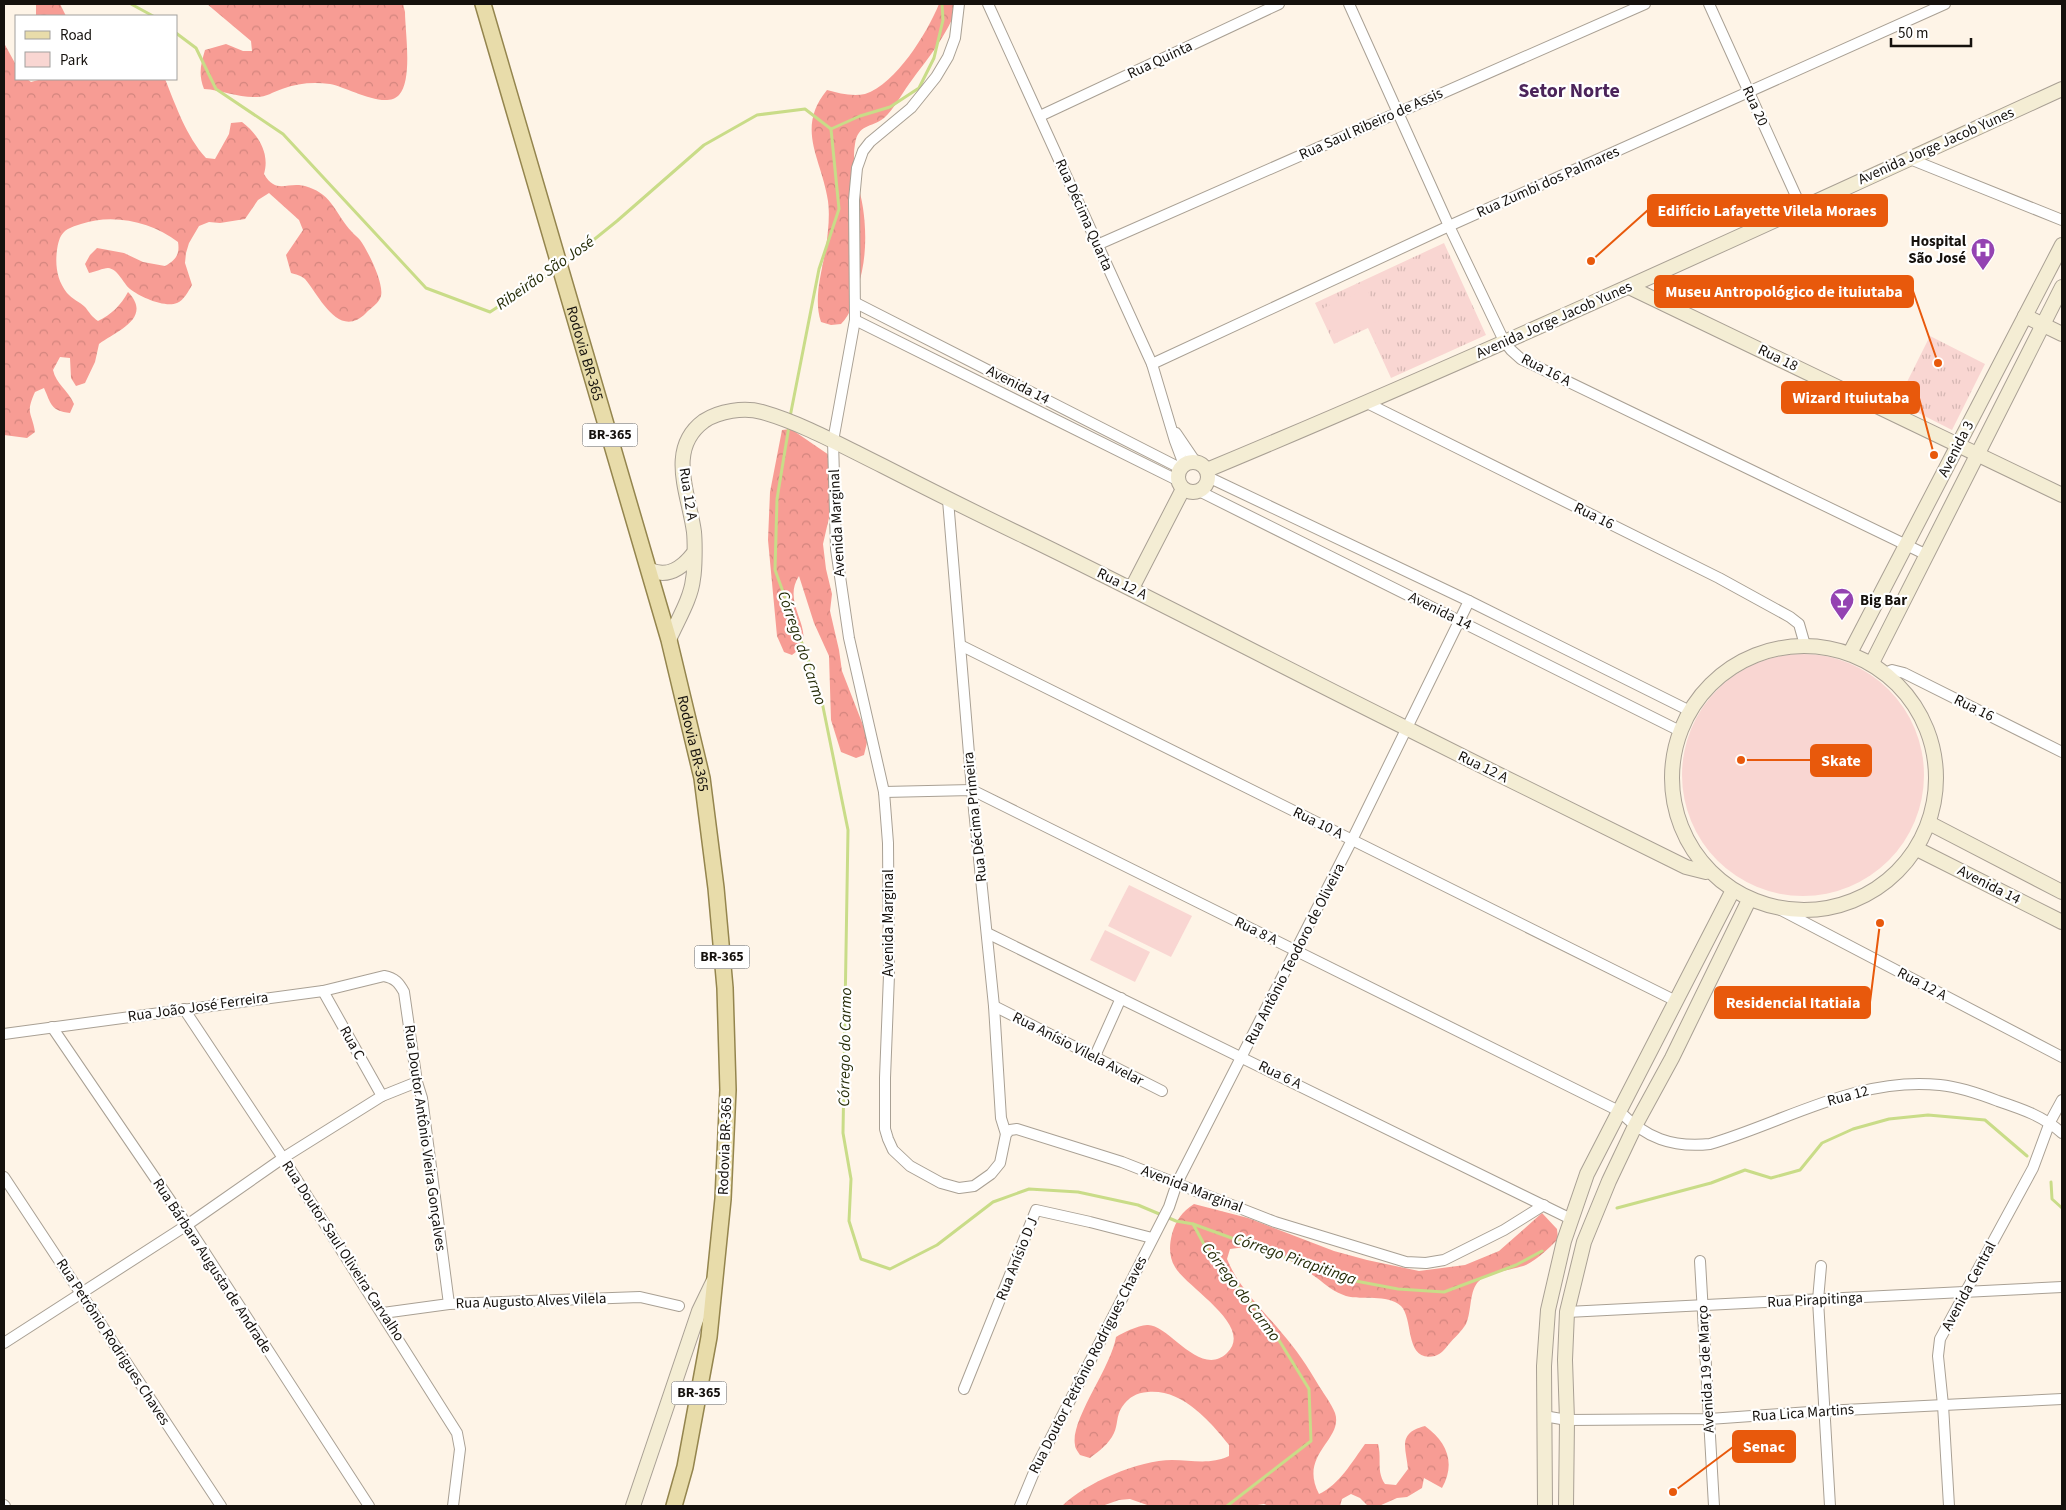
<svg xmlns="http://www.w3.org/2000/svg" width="2066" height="1510" viewBox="0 0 2066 1510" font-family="'Source Sans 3',sans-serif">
	<defs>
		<pattern id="grass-tufts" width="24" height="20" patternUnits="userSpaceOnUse" patternTransform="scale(1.25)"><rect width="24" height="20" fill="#f9d6d2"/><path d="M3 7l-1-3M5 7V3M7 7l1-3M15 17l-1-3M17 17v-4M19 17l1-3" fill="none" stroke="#d5b7b3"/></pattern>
		<pattern id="forest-crowns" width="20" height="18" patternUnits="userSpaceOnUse" patternTransform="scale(1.25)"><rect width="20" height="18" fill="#f79c94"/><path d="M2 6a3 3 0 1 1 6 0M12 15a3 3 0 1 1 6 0" fill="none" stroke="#d3857e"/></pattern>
	</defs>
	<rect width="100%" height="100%" fill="#fef4e7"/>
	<!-- grass -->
	<g fill="url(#grass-tufts)">
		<polygon points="1444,243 1486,335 1391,378 1368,328 1334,344 1315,303"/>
		<polygon points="1930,336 1985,364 1952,430 1897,402"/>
	</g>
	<!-- forest -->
	<g fill="url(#forest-crowns)">
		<polygon points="36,4 60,4 66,16 36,16"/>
		<path d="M207,4h196l2,8c0,19 8,68 -6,83 -14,15 -52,-8 -69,-11 -17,-2 -32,-1 -48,5 -9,3 -16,8 -25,8 -18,1 -35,-7 -53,-8 -6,-15 -3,-25 1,-39l21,-6 17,7h9l-1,-10z"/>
		<path d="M939,4h19c-10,31 -30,54 -49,80 -8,11 -15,25 -25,34 -13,10 -26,6 -29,26 -4,22 5,43 8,64 4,28 3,55 -6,82 -4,13 -6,24 -16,34l-10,1 -10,-3c-8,-24 1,-50 5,-75 2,-14 4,-32 2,-46 -6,-42 -33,-72 -1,-111 12,3 25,7 38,4 31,-10 62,-61 74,-90z"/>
		<path d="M4,43l12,22v14h11l4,3 11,-3h123c11,27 21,57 41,79l9,1 14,-25 2,-11 11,-1c17,13 28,32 22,52 13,22 24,6 44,13 25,8 28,28 44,45 2,3 6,5 8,8 8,11 24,43 21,56 -2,7 -10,12 -15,17 -27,27 -46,-16 -61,-34 -3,-3 -10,-5 -14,-6l-5,-18 17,-25 -4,-10 -30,-27 -11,7 -13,19 -25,4 -11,-1 -10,4 -10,17 -3,10 -1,10 7,22c-4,7 -8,15 -15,18 -12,5 -37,-6 -47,-14 -7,-6 -12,-20 -22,-21 -5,0 -13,4 -19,5l-4,-9 5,-9 7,-7 27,5 19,9 22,4c11,-6 15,-12 13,-24 -26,-20 -65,-29 -97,-18 -6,2 -13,4 -17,8 -5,5 -6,12 -7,18 -2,16 0,30 10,43 5,6 13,9 18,14 4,5 7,10 13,14 13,-6 23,-16 30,-29 25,26 -11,39 -29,52l-4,18 -10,21 -9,3 -5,-8 -1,-20 -10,-1 -7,13c3,14 15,20 21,34l-4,9c-19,-2 -19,-9 -26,-25l-9,4c-10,22 -3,20 0,40l-8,6 -23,-3z"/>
		<path d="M791,429l38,26 5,41 -11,48 3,25 6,25 -2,17 9,39 3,21 26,67 -4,17 -8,3 -15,-6 -10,-32 -2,-64 -15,-33 -15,-47c-20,30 24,59 -7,79l-8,-3 -7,-16 -9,-96 2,-48 12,-62z"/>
		<path d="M1194,1204l54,14 86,33 33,9 52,11 46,-6 34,-14 43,-38 15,16 1,10c-10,10 -20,20 -32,26 -13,5 -38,7 -47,16 -10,9 -7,30 -13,43 -4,7 -12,14 -17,20 -4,5 -8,10 -14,12 -31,7 -21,-37 -34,-50 -15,-13 -38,-5 -55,-10 -12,-4 -20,-11 -29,-18 -27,-19 -53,-36 -87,-29l-3,10c11,28 35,50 54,73 15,17 27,35 38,54 5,8 12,17 16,27 9,27 -37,41 -16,81 20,-9 33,-32 46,-50h13c4,14 -2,27 7,40l11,1 12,-16c-2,-21 -11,-36 17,-43 22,16 31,37 17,62l-18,-10 -2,10 -15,9 -10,1 -18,8 -12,-1 -7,-7 -9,-4 -9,5 -2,7h-71l-5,-2 -13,2h-101l-20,-7 -11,1 -17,6h-40c23,-23 77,-46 110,-46 20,0 38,5 57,-4v-11c-20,-25 -47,-56 -81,-53 -12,1 -19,5 -26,15 -6,9 -4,18 -8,26 -5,11 -15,18 -24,25l-10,-3c-2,-3 -5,-7 -5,-10 -5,-25 36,-77 41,-108 8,-5 21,-11 31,-12 21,-2 53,54 80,28 28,-27 -40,-65 -52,-86 -6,-10 -6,-21 -3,-33 4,-14 10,-22 22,-30z"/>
	</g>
	<!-- green -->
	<g fill="#f9d6d2">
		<polygon points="1367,289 1381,320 1337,339 1323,308"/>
		<circle cx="1803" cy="775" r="121"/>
		<polygon points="1129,885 1192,916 1171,957 1108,926"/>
		<polygon points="1105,930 1150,952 1135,982 1090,960"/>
	</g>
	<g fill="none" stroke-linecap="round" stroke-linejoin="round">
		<!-- stream -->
		<g stroke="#c9dc88" stroke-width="3">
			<polyline points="131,4 153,16"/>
			<polyline points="176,33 196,48 216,89 283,134 426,288 490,312 555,270"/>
			<polyline points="831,129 860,116 890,107 919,88 934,58 943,20 942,4"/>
			<polyline points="565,263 617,221 704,145 757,115 805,109 831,129"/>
			<polyline points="790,417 819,269 839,209 831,129"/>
			<polyline points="789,426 777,499 775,570 820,692 848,830 843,1133 851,1179 849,1221 861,1259 890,1269 937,1245 993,1202 1029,1189 1078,1192 1138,1205 1176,1221 1193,1224 1345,1279 1398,1289 1444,1292 1516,1265 1542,1251"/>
			<polyline points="2051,1182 2052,1199 2062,1208"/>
			<polyline points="1617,1208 1711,1183 1745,1170 1771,1178 1800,1170 1822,1143 1853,1129 1889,1119 1928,1115 1985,1120 2027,1156"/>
			<polyline points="1193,1224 1206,1248 1269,1324 1309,1389 1311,1441 1227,1506"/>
		</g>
		<defs>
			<g id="street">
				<polyline points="959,4 955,38 948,57 936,77 911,108 870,142 863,151 857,168 854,200 855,320 833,441 836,549 849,638 884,792 888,843 889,975 885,1078 885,1129 888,1139 893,1150 910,1166 941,1183 959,1188 974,1186 991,1174 1000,1163 1006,1134 1010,1130 1017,1129 1122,1162 1275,1222 1406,1262 1426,1263 1444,1260 1504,1230 1544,1205"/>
				<polyline points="988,4 1152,364 1175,441 1184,465"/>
				<polyline points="1349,4 1449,226 1504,341 1511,350 1521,359 1927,555"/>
				<polyline points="1709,4 1801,207"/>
				<polyline points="1040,116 1279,4"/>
				<polyline points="1910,159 2062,220"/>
				<polyline points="1097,245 1645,4"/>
				<polyline points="856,303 1180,468"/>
				<polyline points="855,320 1177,480"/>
				<polyline points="1152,364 1449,226 1945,4"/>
				<polyline points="1367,403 1719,578 1790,617 1799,624 1805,645"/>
				<polyline points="1176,433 1195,461"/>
				<polyline points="1208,477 1469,601 1690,711"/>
				<polyline points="1199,491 1680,731"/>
				<polyline points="948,500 972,790 994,1006 1001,1118 1006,1134"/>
				<polyline points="960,645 1676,1001"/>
				<polyline points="1885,673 1892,670 1904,673 2062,752"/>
				<path d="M884,792l88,-2 647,321c27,27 53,37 91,33 75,-22 148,-68 230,-59 19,2 40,9 58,16 24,8 45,15 64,32"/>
				<polyline points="1781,910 2062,1057"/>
				<polyline points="987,933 1571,1219"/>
				<polyline points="323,991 382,1096"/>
				<polyline points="994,1006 1162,1091"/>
				<polyline points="184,1009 283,1158 457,1433 460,1449 453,1506"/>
				<polyline points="52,1027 187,1225 369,1506"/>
				<path d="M4,1034l319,-43 61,-15c11,2 15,7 20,16l13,90 5,16 27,206"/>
				<polyline points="1095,1056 1121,998"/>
				<polyline points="4,1177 221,1506"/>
				<polyline points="1700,1261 1714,1506"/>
				<polyline points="1821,1266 1818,1300 1830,1506"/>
				<polyline points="1567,1312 2062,1287"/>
				<polyline points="383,1313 449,1304 640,1297 679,1306"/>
				<polyline points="4,1343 187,1225 283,1158 382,1096 417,1082"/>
				<polyline points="964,1389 1036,1210 1090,1222 1152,1238"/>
				<polyline points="1544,1416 1567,1420 1709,1419 1824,1411 2062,1399"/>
				<polyline points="4,1505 5,1506"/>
				<polyline points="1020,1506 1037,1465 1169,1207 1177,1183 1352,840 1469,601"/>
				<polyline points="1949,1506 1943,1405 1938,1356 1940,1339 2033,1168 2050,1122 2062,1100"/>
			</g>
			<g id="secondary">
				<polyline points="1629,287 2062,495"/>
				<polyline points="2025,316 2062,334"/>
				<circle cx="1193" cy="477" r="15"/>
				<path d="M1207,470c288,-120 571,-251 855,-381"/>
				<path d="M650,570c18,8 32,-2 43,-16"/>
				<polyline points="1132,588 1183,489"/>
				<path d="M669,640c8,-19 22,-41 24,-61 2,-10 2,-37 1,-47 -5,-38 -28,-83 10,-111 15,-10 40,-14 58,-9 42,12 82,35 121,54 47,24 95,48 143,71 128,62 253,128 380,191 93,47 187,93 280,139l20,5"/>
				<circle cx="1804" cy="778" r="132"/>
				<polyline points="1850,653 2062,245"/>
				<polyline points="1872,663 2062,287"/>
				<polyline points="1929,823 2062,892"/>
				<polyline points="1917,849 2062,922"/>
				<polyline points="633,1506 699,1311 713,1282"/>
				<polyline points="1545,1506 1544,1366 1548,1310 1564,1241 1587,1174 1732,892"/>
				<polyline points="1566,1506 1567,1420 1565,1360 1567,1312 1584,1242 1609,1181 1636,1124 1672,1058 1749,900"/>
			</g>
			<g id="primary">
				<path id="s1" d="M483,4l186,636 33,138 14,110 9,100 3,102 -5,109 -14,138 -24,130 -11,39"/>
			</g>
		</defs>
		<!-- street casing -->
		<use href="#street" stroke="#a9a094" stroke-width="12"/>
		<!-- secondary casing -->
		<use href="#secondary" stroke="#a9a094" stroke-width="16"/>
		<!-- primary casing -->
		<use href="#primary" stroke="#94854e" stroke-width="18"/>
		<!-- street -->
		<use href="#street" stroke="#fff" stroke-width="10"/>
		<!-- secondary -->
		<use href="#secondary" stroke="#f4edd4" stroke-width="14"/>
		<!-- primary -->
		<use href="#primary" stroke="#e8dcaa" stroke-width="15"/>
	</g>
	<!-- icons -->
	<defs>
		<symbol id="hospital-pin" viewBox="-11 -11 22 30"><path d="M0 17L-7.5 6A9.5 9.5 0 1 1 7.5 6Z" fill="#9443b2" stroke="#fff"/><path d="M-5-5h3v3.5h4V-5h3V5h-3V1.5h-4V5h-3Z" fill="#fff"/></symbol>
		<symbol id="bar-pin" viewBox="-11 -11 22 30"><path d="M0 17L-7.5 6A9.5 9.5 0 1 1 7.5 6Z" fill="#9443b2" stroke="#fff"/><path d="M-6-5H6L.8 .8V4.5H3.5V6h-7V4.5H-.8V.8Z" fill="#fff"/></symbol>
	</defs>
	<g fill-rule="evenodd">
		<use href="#hospital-pin" x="1969" y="236" width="28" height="38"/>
		<use href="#bar-pin" x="1828" y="586" width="28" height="38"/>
	</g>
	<g text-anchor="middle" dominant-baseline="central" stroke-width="4.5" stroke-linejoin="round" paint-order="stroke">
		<!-- shield labels -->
		<g fill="#fff" stroke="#5b5856" stroke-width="1">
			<rect x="582.5" y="423.5" width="55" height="23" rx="4"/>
			<rect x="694.5" y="945.5" width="55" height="23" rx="4"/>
			<rect x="671.5" y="1381.5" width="55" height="23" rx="4"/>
		</g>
		<g font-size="14" font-weight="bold" fill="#15110d">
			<text x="610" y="435">BR-365</text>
			<text x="722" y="957">BR-365</text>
			<text x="699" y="1393">BR-365</text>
		</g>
		<!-- street labels -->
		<g font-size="15" fill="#15110d" stroke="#fff">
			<text transform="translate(1160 60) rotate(-25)">Rua Quinta</text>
			<text transform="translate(1755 106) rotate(66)">Rua 20</text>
			<text transform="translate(1371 124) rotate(-24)">Rua Saul Ribeiro de Assis</text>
			<text transform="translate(1936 146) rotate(-24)">Avenida Jorge Jacob Yunes</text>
			<text transform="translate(1548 182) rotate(-24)">Rua Zumbi dos Palmares</text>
			<text transform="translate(1084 215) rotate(66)">Rua Décima Quarta</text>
			<text transform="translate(1554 320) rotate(-24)">Avenida Jorge Jacob Yunes</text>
			<text stroke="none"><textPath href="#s1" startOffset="364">Rodovia BR-365</textPath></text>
			<text transform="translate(1778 358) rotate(26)">Rua 18</text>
			<text transform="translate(1546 370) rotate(27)">Rua 16 A</text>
			<text transform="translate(1018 385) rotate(27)">Avenida 14</text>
			<text transform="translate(1956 449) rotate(-63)">Avenida 3</text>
			<text transform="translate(688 494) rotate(81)">Rua 12 A</text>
			<text transform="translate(1594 516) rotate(26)">Rua 16</text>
			<text transform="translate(837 523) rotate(-93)">Avenida Marginal</text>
			<text transform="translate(1122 584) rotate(26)">Rua 12 A</text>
			<text transform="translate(1440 611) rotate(26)">Avenida 14</text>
			<text transform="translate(1974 708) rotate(26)">Rua 16</text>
			<text stroke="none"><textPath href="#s1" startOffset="769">Rodovia BR-365</textPath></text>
			<text transform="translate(1483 767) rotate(26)">Rua 12 A</text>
			<text transform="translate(975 817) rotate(-96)">Rua Décima Primeira</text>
			<text transform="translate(1318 823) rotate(26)">Rua 10 A</text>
			<text transform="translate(1989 885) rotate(27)">Avenida 14</text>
			<text transform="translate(888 923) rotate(-90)">Avenida Marginal</text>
			<text transform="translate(1256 931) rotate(26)">Rua 8 A</text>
			<text transform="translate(1295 954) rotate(-63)">Rua Antônio Teodoro de Oliveira</text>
			<text transform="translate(1922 984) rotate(28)">Rua 12 A</text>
			<text transform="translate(198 1007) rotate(-8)">Rua João José Ferreira</text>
			<text transform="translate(352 1043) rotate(61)">Rua C</text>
			<text transform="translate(1078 1049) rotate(27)">Rua Anísio Vilela Avelar</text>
			<text transform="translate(1280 1075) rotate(26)">Rua 6 A</text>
			<text transform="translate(1848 1096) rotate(-15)">Rua 12</text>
			<text transform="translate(425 1138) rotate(82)">Rua Doutor Antônio Vieira Gonçalves</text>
			<text transform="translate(725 1146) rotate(-88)">Rodovia BR-365</text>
			<text transform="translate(1192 1189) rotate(21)">Avenida Marginal</text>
			<text transform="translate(343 1251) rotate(57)">Rua Doutor Saul Oliveira Carvalho</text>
			<text transform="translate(1017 1259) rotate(-68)">Rua Anísio D J</text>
			<text transform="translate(212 1266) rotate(57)">Rua Bárbara Augusta de Andrade</text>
			<text transform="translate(1969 1286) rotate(-62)">Avenida Central</text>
			<text transform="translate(1815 1300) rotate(-3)">Rua Pirapitinga</text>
			<text transform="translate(531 1301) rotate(-2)">Rua Augusto Alves Vilela</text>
			<text transform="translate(113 1342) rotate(57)">Rua Petrônio Rodrigues Chaves</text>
			<text transform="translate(1088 1365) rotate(-63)">Rua Doutor Petrônio Rodrigues Chaves</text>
			<text transform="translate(1706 1369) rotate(-93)">Avenida 19 de Março</text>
			<text transform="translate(1803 1413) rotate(-4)">Rua Lica Martins</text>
		</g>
		<!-- poi labels -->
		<g font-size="15" font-weight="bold" fill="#15110d" stroke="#fff" text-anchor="end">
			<text x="1966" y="241">Hospital<tspan x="1966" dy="17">São José</tspan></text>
			<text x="1860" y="600" text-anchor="start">Big Bar</text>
		</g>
		<!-- water labels -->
		<g font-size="16" font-style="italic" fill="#262d09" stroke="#fff">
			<text transform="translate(545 273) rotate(-35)">Ribeirão São José</text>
			<text transform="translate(802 648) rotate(71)">Córrego do Carmo</text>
			<text transform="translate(845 1047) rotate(-89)">Córrego do Carmo</text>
			<text transform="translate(1295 1259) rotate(19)">Córrego Pirapitinga</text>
			<text transform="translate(1241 1292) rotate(53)">Córrego do Carmo</text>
		</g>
		<!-- district labels -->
		<g font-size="20" font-weight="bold" fill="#4b245a" stroke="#fff">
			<text x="1569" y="91">Setor Norte</text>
		</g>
	</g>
	<!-- callouts -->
	<path fill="none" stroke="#e8590c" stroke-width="2" d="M1591 261L1648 210M1938 363L1913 291M1934 455L1919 398M1741 760L1811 760M1880 923L1870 1002M1673 1492L1733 1447"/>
	<g fill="#e8590c" stroke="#fff" stroke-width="2">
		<circle cx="1591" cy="261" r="5"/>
		<circle cx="1938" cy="363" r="5"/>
		<circle cx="1934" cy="455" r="5"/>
		<circle cx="1741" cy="760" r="5"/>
		<circle cx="1880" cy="923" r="5"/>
		<circle cx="1673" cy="1492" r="5"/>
	</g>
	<g fill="#e8590c" stroke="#e8590c" stroke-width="2">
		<rect x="1648" y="195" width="239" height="31" rx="5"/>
		<rect x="1655" y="276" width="258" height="31" rx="5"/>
		<rect x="1782" y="382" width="137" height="31" rx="5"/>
		<rect x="1811" y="745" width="60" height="31" rx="5"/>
		<rect x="1715" y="987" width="155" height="31" rx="5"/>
		<rect x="1733" y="1431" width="62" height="31" rx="5"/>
	</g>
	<g font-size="16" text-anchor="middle" font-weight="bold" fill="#fff">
		<text x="1767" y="216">Edifício Lafayette Vilela Moraes</text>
		<text x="1784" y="297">Museu Antropológico de ituiutaba</text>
		<text x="1851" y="403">Wizard Ituiutaba</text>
		<text x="1841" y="766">Skate</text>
		<text x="1793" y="1008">Residencial Itatiaia</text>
		<text x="1764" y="1452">Senac</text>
	</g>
	<!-- border -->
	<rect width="2066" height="1510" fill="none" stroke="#15110d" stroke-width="10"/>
	<!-- legend -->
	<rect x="15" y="15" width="162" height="65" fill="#ffffff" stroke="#a1a09e"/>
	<rect x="25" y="31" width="25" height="8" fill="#e8dcaa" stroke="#a1a09e"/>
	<text x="60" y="40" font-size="15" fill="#15110d">Road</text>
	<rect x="25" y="52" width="25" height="15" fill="#f9d6d2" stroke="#a1a09e"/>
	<text x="60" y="65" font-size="15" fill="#15110d">Park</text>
	<!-- scale -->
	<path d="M1891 38v8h80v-8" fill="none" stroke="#15110d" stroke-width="2.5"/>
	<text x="1898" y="38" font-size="15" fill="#15110d" stroke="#ffffff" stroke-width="4" paint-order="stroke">50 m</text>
</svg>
